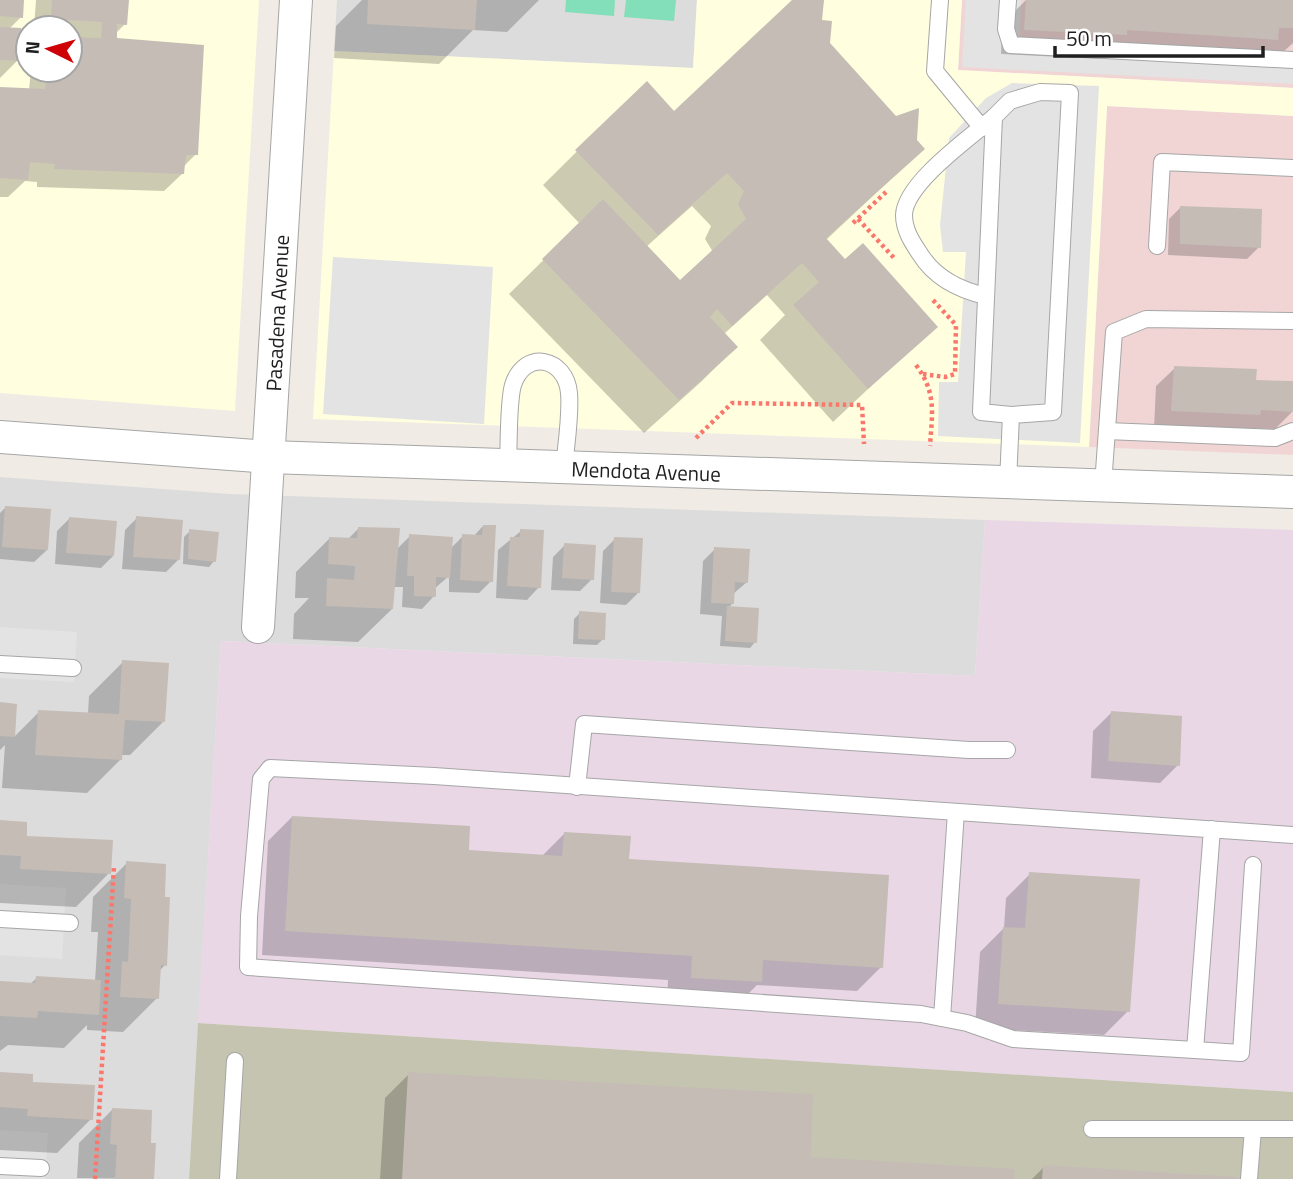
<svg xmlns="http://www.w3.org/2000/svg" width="1293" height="1179" viewBox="0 0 1293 1179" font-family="'Titillium Web',sans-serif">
	<rect width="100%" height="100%" fill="#f0ece5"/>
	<!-- residential -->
	<g fill="#dddcdc">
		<polygon points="337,0 697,0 693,68 334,51"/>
		<polygon points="0,477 230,494 985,520 975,676 221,641 189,1179 0,1179"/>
	</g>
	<!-- commercial -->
	<g fill="#f1d5d5">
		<polygon points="962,0 1293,0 1293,88 958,70"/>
		<polygon points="1107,106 1293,116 1293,455 1089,447"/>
	</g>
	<!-- industrial -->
	<polygon fill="#e9d7e6" points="985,520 1293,530 1293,1092 198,1023 221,641 975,676"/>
	<!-- education -->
	<g fill="#fffedf" fill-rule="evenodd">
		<path d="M0,0h259l-24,411 -235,-18zM28,28h42v42h-42z"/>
		<polygon points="697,0 962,0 958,70 1293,88 1293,116 1107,106 1089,447 313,419 334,51 693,68"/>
	</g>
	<!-- construction -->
	<polygon fill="#c5c4b1" points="198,1023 1293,1092 1293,1179 189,1179"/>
	<!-- pitch -->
	<g fill="#83dfb9">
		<polygon points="566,0 615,0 614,16 565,12"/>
		<polygon points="626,0 676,0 674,21 624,17"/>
	</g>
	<!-- parking -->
	<g fill="#e3e3e3">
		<polygon points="966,0 1021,0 1020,37 1293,51 1293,84 962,67"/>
		<polygon points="1012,83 1099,86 1080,443 938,436 939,382 958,382 966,252 943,252 940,225 949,138 986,98"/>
		<polygon points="333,257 493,267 484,424 323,414"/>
		<polygon points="0,627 77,632 74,682 0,678"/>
		<polygon points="0,884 66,888 62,959 0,955"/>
		<polygon points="0,1130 48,1133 45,1179 0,1179"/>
	</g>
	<!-- shadow -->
	<g fill="#0003" fill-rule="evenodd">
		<polygon points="0,0 22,0 21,17 9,29 18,60 0,78"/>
		<polygon points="36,0 127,0 125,24 116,33 115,40 196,154 183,167 183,173 164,191 37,187 37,182 25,181 8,197 0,197 0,89 29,90 31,70 70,70 70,28 34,28"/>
		<polygon points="362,0 539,0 507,32 473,30 439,64 334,58 336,26"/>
		<path d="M794,0h28l-2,21 8,23 95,105 -97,91 19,21 90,65 -102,96 -73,-82 25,-25 -18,-20 -43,39 12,13 -34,34 -58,52 -135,-139 71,-70 -37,-39 103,-102 28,30zM692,206l19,20 -6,13 8,13 -33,31 -34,-36z"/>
		<polygon points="1026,0 1293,0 1293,43 1283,52 1106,53 1101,59 1001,54 1002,24"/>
		<polygon points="1181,207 1259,247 1247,259 1168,255 1169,219"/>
		<polygon points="1175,368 1254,382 1293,383 1293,411 1275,429 1245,428 1240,432 1154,429 1156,386"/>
		<polygon points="5,508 47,550 34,562 0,559 0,513"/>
		<polygon points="137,518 178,560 166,572 122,569 125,530"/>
		<polygon points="69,519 113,556 101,568 55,564 57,531"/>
		<polygon points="483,526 491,581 479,593 449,592 449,576 434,589 434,596 422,609 402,607 403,587 393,587 392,609 358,642 293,639 294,614 309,598 295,598 296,572 330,538 348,539 359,528 396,550 410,536 450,549 463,536 473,537"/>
		<polygon points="190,531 214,561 209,567 183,564 184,537"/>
		<polygon points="521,531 539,587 527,600 496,598 498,550"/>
		<polygon points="615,539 638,593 626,605 600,603 603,551"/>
		<polygon points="565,545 592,579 580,591 551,590 553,557"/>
		<polygon points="715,549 747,582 733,594 733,603 728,608 755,642 750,648 720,646 722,616 700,614 703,561"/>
		<polygon points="580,613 603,639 597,645 573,644 574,619"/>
		<polygon points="123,662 163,722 130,755 121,755 121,759 87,793 2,788 5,745 0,750 0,704 14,737 39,712 88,714 89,696"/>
		<polygon points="1111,713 1178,765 1160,783 1091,778 1093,731"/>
		<polygon points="292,817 467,852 541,857 564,834 881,967 857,991 757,985 737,1005 667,1001 668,980 262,955 268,841"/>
		<polygon points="0,822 25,837 109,873 76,907 0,903"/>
		<polygon points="127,863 163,898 165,965 158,972 157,998 123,1032 87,1030 87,1025 64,1048 8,1045 0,1051 0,983 30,984 37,978 95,982 98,932 91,932 93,897"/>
		<polygon points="1030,874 1128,1011 1104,1035 975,1028 980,952 1004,928 1006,898"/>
		<polygon points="0,1074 31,1083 91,1119 57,1153 0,1150"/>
		<polygon points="409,1074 809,1159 1012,1179 380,1179 385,1098"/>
		<polygon points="113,1109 149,1145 152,1179 77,1178 79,1143"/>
		<polygon points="1044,1167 1235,1179 1032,1179"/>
	</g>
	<!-- building -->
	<g fill="#c5bcb5">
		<polygon points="0,0 24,0 23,18 0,16"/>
		<polygon points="52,0 129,0 127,25 117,24 117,38 204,45 198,155 186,155 184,174 54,169 55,164 30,162 28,180 0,178 0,87 45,89 47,70 70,70 70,37 101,38 102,22 51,19"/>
		<polygon points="368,0 477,0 475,30 367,24"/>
		<polygon points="792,0 824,0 822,20 832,21 830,43 896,116 919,108 917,140 925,149 826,238 845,259 863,243 938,327 868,389 793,305 819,282 802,263 732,326 717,309 710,317 738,347 679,400 542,259 603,199 680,280 746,219 738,204 744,191 727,173 658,235 575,150 647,81 674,111"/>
		<polygon points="1026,0 1293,0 1293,28 1279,28 1278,40 1127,30 1127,35 1024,30"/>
		<polygon points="0,27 21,28 20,61 0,60"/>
		<polygon points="1180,206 1262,209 1261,248 1180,244"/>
		<polygon points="1174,366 1257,369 1256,380 1293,381 1293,412 1261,410 1260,415 1171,411"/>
		<polygon points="5,506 51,509 48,550 2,547"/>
		<polygon points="136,516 183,520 180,560 133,557"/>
		<polygon points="69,517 117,521 114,556 66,553"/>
		<polygon points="483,525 496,525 493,582 460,580 462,534 482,535"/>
		<polygon points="358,527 400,528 393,609 326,606 327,578 354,580 355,566 328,564 329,537 357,538"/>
		<polygon points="189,529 219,532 216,562 188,559"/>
		<polygon points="520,529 544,530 541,588 507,586 510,537 520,537"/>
		<polygon points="409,534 453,537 450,578 436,577 436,597 414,596 414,576 407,576"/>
		<polygon points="614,537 643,538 640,593 611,592"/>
		<polygon points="564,543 596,545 594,580 562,578"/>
		<polygon points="714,547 750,549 748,583 735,582 734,604 711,603"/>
		<polygon points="727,606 759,608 757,643 725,641"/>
		<polygon points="579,611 606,613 605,640 578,639"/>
		<polygon points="122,660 169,663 165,722 125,720 122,760 35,755 38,710 119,714"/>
		<polygon points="0,702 17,704 15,737 0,736"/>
		<polygon points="1111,711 1182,716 1180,766 1108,761"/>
		<polygon points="292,816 470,826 469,850 562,856 564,832 631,836 629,859 889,875 883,968 763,960 762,982 691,978 692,956 285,931"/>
		<polygon points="0,820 27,822 27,836 113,840 111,874 20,869 21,856 0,855"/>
		<polygon points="126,861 166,864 165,897 170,897 167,966 161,965 159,999 120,997 122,961 128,962 131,899 124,898"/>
		<polygon points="1029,872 1140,879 1130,1012 998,1004 1003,927 1025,928"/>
		<polygon points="36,976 101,980 99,1015 38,1011 37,1018 0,1016 0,981 35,983"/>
		<polygon points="0,1072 33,1074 33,1082 95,1085 93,1120 27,1116 28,1109 0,1107"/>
		<polygon points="408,1072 813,1094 811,1157 1015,1169 1014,1179 402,1179"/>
		<polygon points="112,1108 152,1110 151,1143 156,1143 154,1179 115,1179 117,1145 110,1144"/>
		<polygon points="1043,1165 1237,1177 1237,1179 1042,1179"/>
	</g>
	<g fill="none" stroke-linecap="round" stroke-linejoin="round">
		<defs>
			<g id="lane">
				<polyline points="940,0 935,71 982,128"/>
				<polyline points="1008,0 1006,29 1011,45 1293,60"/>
				<polyline points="1157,246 1162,162 1293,168"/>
				<path d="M986,296c-27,-6 -51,-18 -66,-42 -8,-12 -16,-24 -16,-39 1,-32 67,-78 90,-98"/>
				<polyline points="1107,431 1275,438 1293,431"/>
				<path d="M508,465c1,-20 0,-63 5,-80 12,-37 53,-27 56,8 2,22 -3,52 -5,75"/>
				<polyline points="1008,482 1011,415 981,412 994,117 1010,101 1040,92 1070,93 1053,412 1011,415"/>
				<polyline points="1103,485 1114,332 1146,319 1293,321"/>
				<polyline points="0,664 73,668"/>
				<polyline points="577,787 584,724 969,750 1007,750"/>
				<polyline points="1212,829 1195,1050 1013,1039 967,1023 921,1014 248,967 249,916 261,779 270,768 434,776 1293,835"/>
				<polyline points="0,919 70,923"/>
				<polyline points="942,1018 956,812"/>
				<polyline points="1195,1050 1241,1053 1253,865"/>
				<polyline points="1092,1129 1293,1129"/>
				<polyline points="0,1166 41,1168"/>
				<polyline points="228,1179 235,1061"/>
				<polyline points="1249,1179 1253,1129"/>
			</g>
			<g id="street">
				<polyline points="0,437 269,457 1293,492"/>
				<polyline points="258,627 296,0"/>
			</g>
		</defs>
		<!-- lane casing -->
		<use href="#lane" stroke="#a6a6a6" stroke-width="18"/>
		<!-- street casing -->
		<use href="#street" stroke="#a6a6a6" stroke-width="34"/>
		<!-- path -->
		<g stroke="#fb776c" stroke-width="4.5" stroke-dasharray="3.5 3.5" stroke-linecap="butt">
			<polyline points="858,219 895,259"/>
			<polyline points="853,223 886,192"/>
			<path d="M916,365c21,28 16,49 14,81"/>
			<polyline points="923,374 945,377 955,374 956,325 932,299"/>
			<polyline points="696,438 732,403 862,405 864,444"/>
			<polyline points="95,1179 114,866"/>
		</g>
		<!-- lane -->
		<use href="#lane" stroke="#fff" stroke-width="16"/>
		<!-- street -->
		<use href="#street" stroke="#fff" stroke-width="32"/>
	</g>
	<g text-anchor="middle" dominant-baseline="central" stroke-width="6" stroke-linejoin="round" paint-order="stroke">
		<!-- street labels -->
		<g font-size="21" fill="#1f1f1f" stroke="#fff">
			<text transform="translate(277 313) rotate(-87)">Pasadena Avenue</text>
			<text transform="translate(646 471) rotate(2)">Mendota Avenue</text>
		</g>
	</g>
	<!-- north arrow -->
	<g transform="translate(49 49) rotate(275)"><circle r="33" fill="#ffffff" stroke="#a5a5a5" stroke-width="2"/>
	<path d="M0-5L12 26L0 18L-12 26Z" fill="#ce0005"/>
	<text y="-10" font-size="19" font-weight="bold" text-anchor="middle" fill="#1f1f1f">N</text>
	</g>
	<!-- scale -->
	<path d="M1055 46v10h208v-10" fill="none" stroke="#1f1f1f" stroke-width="3.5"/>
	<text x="1066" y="46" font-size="21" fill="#1f1f1f" stroke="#ffffff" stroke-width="5" paint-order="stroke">50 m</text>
</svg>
